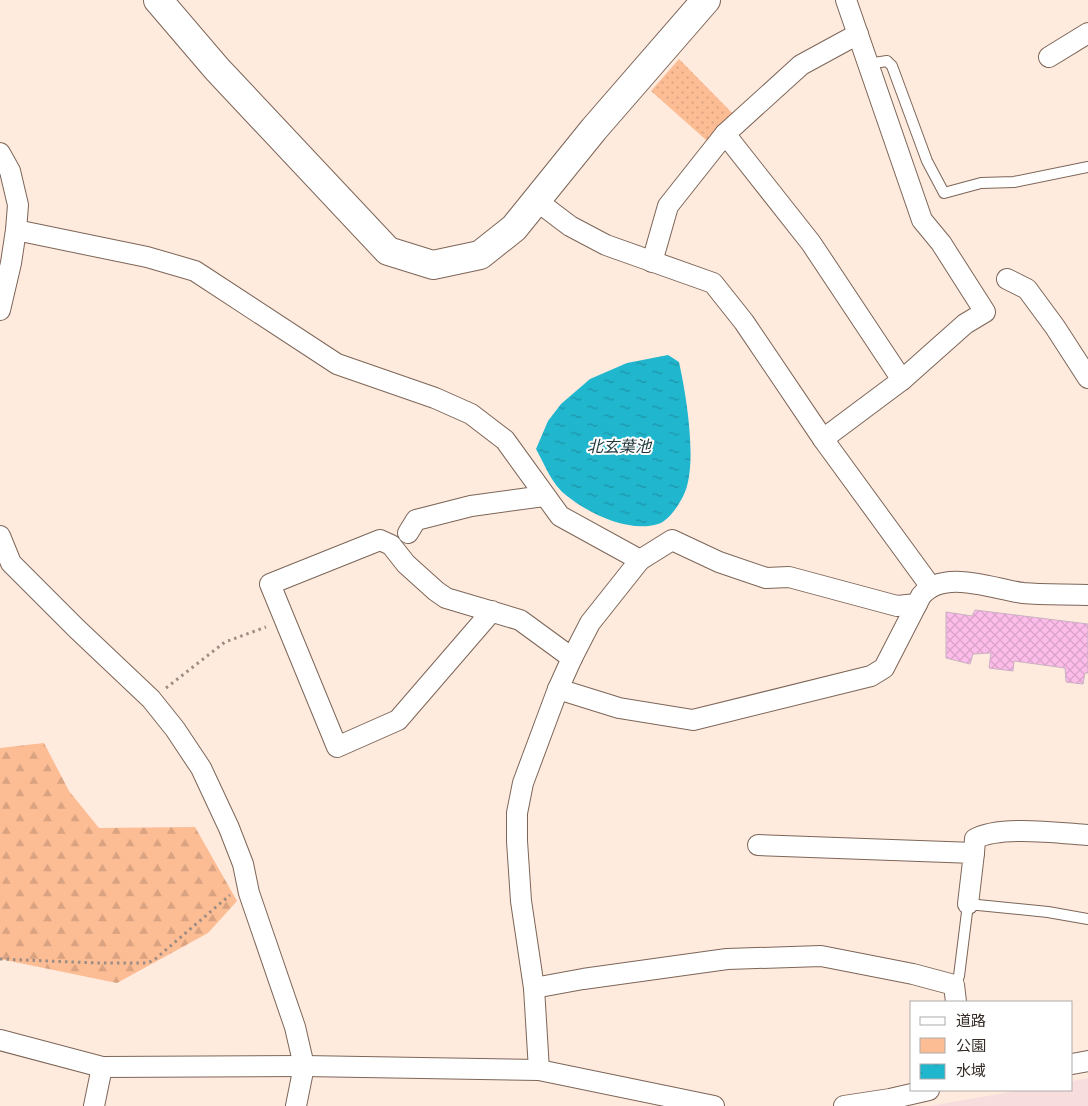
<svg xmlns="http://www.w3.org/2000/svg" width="1088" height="1106" viewBox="0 0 1088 1106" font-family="Quicksand,'Noto Sans JP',sans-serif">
	<defs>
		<pattern id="green-dots" width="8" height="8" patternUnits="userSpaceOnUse" patternTransform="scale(1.25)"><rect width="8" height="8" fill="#fcbc94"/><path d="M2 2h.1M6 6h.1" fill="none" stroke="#d9a280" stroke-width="1.8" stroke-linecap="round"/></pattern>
		<pattern id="forest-firs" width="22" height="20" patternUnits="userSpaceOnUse" patternTransform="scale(1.25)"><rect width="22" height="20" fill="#fcbc94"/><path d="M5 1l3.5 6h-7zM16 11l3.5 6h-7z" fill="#d9a280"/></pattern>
		<pattern id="water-ripples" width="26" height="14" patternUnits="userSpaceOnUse" patternTransform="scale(1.25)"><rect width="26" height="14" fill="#20b6ce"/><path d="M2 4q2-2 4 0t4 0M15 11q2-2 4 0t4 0" fill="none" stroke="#1d94a7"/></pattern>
		<pattern id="building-cross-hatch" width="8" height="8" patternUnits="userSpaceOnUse" patternTransform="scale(1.25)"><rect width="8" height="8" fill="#fdbcea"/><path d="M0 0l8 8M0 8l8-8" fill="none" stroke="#d9a2c9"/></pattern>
	</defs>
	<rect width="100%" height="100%" fill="#ffeade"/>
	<!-- education -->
	<polygon fill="#f8ddde" points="1088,1078 1088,1106 930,1106 1021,1090 1072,1090 1072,1081"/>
	<!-- green -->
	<polygon fill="url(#green-dots)" points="679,59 738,119 714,147 651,91"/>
	<!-- forest -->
	<polygon fill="url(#forest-firs)" points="44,743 69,791 99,828 195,827 237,901 208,933 117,983 0,959 0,748"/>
	<!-- water -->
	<path fill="url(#water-ripples)" d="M668,355l11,7c7,32 17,92 8,124 -3,12 -17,35 -29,38 -29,9 -68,-10 -91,-28 -15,-11 -22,-31 -31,-47l12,-28 13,-17 29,-25 37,-16z"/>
	<!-- building -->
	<polygon fill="url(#building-cross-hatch)" stroke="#cab2c2" points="975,610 1088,624 1088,673 1085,673 1083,684 1066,682 1065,668 1014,661 1013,671 989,668 991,653 973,654 970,664 946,658 946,612 972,616"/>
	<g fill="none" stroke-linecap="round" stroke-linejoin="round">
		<defs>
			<g id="lane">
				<polyline points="868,64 887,61 892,66 927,161 944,193 981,183 1014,182 1088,167"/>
				<polyline points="954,985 959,976 968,904 1048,912 1088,919"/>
			</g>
			<g id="street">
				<polyline points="1049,57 1088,33"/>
				<polyline points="725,134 811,243 902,380"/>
				<polyline points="0,153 10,171 18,205 16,230 11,263 0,310"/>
				<polyline points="537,201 570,226 606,245 713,283 744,322 823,439 931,587"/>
				<polyline points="16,230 147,257 195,271 337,364 435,398 471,414 505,440 560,516 640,560 590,623 572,658 558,689 523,783 517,813 517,841 521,901 534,988 539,1070"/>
				<polyline points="652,262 668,206 725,134 801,65 858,34"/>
				<polyline points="1007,279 1027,289 1055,327 1088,378"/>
				<polyline points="823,439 902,380 965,324 985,312 941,243 922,220 846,0"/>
				<polyline points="408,533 416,520 471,506 544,496"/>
				<polyline points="0,536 11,563 77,629 151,699 175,729 201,768 229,828 243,864 249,893 295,1027 304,1066 296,1106"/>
				<polyline points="640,560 672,540 719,562 766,578 789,577 897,606 917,604"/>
				<polyline points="492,611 398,720 337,747 270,584 380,540 391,545 406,564 436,591 446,598 520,620 572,658"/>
				<path d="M558,689l61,19 74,12 178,-44 13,-8 37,-72c22,-28 72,-7 102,-3 21,2 44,1 65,2"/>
				<polyline points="758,845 974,853 968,904"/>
				<path d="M974,853l1,-14c24,-14 84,-6 113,-4"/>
				<polyline points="534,988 583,979 727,959 821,956 913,974 954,985 956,1002"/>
				<polyline points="0,1040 102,1067 304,1066 539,1070 714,1106"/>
				<polyline points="1072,1064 1088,1061"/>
				<polyline points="94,1106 102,1067"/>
				<polyline points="844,1106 890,1099 929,1090"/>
			</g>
			<polyline id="secondary" points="158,0 217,69 388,251 433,265 480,255 514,228 594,129 706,0"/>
		</defs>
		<!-- lane casing -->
		<use href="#lane" stroke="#7c6658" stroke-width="12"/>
		<!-- street casing -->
		<use href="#street" stroke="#7c6658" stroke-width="22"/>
		<!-- secondary casing -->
		<use href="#secondary" stroke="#7c6658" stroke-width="30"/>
		<!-- path -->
		<g stroke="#9c8d84" stroke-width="3" stroke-dasharray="2.5 4" stroke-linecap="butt">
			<polyline points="166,688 225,642 266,627"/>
			<polyline points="0,959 97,963 147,963 154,960 230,895"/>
		</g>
		<!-- lane -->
		<use href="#lane" stroke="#fff" stroke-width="10"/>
		<!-- street -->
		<use href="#street" stroke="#fff" stroke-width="20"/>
		<!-- secondary -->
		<use href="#secondary" stroke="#fff" stroke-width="28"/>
	</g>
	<g text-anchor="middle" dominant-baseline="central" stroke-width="4" stroke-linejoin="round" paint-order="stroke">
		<!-- water labels -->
		<g font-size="16" font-style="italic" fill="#1d3438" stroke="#fff">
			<text x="619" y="446">北玄葉池</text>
		</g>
	</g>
	<!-- legend -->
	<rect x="910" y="1001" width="162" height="90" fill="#ffffff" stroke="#afaba9"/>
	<rect x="920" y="1017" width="25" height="8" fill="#ffffff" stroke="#afaba9"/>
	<text x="956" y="1026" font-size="15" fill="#372d28">道路</text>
	<rect x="920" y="1038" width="25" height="15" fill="#fcbc94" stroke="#afaba9"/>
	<text x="956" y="1051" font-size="15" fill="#372d28">公園</text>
	<rect x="920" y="1064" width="25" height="15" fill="url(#water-ripples)" stroke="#afaba9"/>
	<text x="956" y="1076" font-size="15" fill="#372d28">水域</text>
</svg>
